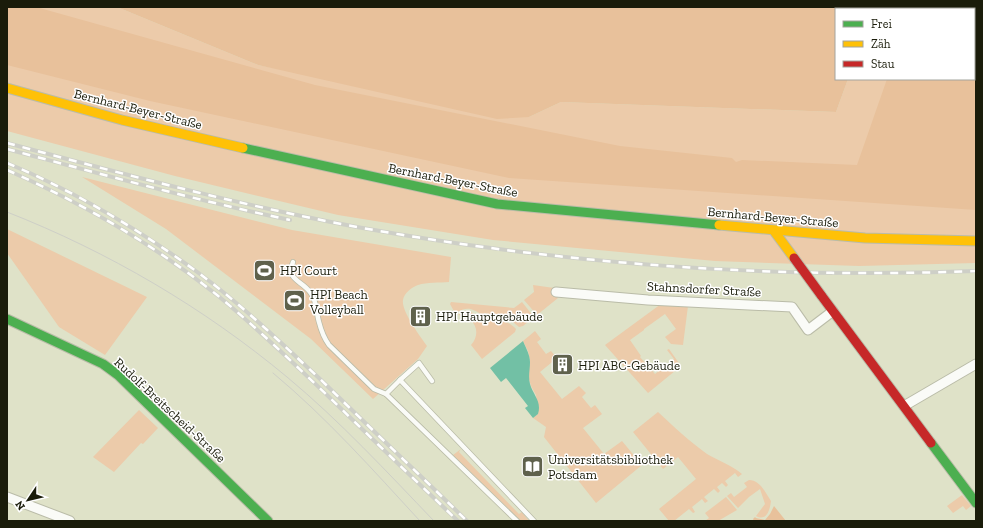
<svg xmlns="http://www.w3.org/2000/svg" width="983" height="528" viewBox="0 0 983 528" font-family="'Zilla Slab',serif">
	<rect width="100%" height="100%" fill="#dfe2c8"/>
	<!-- green -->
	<g fill="#eccbaa">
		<polygon points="7,7 117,7 258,65 529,117 561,102 836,112 848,79 974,79 974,9 872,9 873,7 976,7 976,263 859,266 715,261 493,240 338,215 175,176 7,131"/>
		<path d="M82,177l210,53 159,27 -2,25c-10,1 -22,0 -31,3 -6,2 -14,8 -15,15 -2,11 18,37 24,46l-9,13 -45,40 -62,-60 -145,-110z"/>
		<polygon points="7,229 147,297 105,355 59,327 7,253"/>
		<polygon points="533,285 554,288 554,293 558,298 537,315 524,300 534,292"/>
		<path d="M451,302l63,6 8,-6 12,15 -11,9 -4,1 -11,-9 -1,1 -18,-3v-2l-5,-1 -1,2c-12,-7 -15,-9 -28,-2l-5,-9z"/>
		<polygon points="661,304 688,306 683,345 671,344 665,337 676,329 665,314 644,329 644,330 630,340 641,356 640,357 655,374 674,359 667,350 669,349 681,366 648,393 605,345"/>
		<path d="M464,311c10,0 10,4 18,7 12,3 24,0 34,11l-1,3 -33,27 -11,-14c11,-12 4,-29 -13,-30z"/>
		<polygon points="535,331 541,339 537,342 546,354 551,351 557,358 540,372 562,399 579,386 586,393 582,397 591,408 595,405 602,414 583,428 604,454 622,441 642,465 596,503 544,437 546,427 533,418 538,414 536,395 531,386 528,376 530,361 528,351 523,341"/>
		<polygon points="139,410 158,428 143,444 141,443 114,472 93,457"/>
		<path d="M658,412c16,15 31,29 49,42 12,7 24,11 35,20l-4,3 -3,-4 -10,8 3,4 -2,2 -4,-4 -5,4 3,4 -2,2 -4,-4 -10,8 4,4 -3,2 -3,-4 -10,8 3,5 -2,1 -4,-4 -15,12h-5l-10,-12 37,-30 -18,-22 -15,12 -30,-37z"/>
		<polygon points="461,449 459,452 519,514 522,512 529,521 521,521 453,455"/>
		<path d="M749,480c11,0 16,12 22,21 -1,8 -4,21 -15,15l9,-12 -5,-15 -11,8 -11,11 -11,-12 4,-3 3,4 13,-10 -3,-4z"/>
		<polygon points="962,495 971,506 966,510 963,506 953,513 947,506"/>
		<polygon points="726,497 737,510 718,521 705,521 709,518 705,513"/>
	</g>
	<!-- forest -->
	<g fill="#e8c19b">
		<polygon points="7,7 36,7 315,85 620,146 732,158 736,162 742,160 857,165 887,79 974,79 974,9 912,9 913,7 976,7 976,210 509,178 150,101 7,65"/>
		<polygon points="117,7 873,7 872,9 836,9 836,79 848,79 836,112 561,102 529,117 497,119 258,65"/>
		<polygon points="774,506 786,521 754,521 753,519 755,517 756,518 765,520 770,514"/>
	</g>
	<!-- water -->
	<path fill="#72c0a5" d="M523,341c3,7 7,14 7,21 0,8 -2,14 0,22 3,11 12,17 8,30l-5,4 -8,-10 3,-2 -22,-28 -5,4 -11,-14z"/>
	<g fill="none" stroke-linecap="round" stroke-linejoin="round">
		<defs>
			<g id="lane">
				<path d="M293,262c-7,18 8,18 17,30 7,8 6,20 9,30 2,8 5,16 10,23l45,44 12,5"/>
				<polyline points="400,380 386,394 517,521"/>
				<polyline points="432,381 419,363 400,380 534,521"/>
			</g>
			<g id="street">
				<polyline points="556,292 648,300 792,307 808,330 833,311"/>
				<polyline points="904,406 976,364"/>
				<polyline points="7,497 70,521"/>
			</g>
			<g id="fast">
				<polyline points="243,148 497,204 719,225"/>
				<polyline points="7,319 103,364 118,375 268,521"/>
				<polyline points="931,443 976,503"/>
			</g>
			<g id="slow">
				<polyline points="7,88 122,120 243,148"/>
				<polyline points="719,225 865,238 976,241"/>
				<polyline points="774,231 794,258"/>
			</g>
			<polyline id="jam" points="821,295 931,443"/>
		</defs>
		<!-- lane casing -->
		<use href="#lane" stroke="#babca8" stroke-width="6"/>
		<!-- street casing -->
		<use href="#street" stroke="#babca8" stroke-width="11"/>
		<!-- fast casing -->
		<use href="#fast" stroke="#babca8" stroke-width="11"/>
		<!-- slow casing -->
		<use href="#slow" stroke="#babca8" stroke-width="11"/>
		<!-- jam casing -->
		<use href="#jam" stroke="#babca8" stroke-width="11"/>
		<!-- lane -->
		<use href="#lane" stroke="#fafbf7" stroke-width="4.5"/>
		<!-- street -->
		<use href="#street" stroke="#fafbf7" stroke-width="9"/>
		<!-- fast -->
		<use href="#fast" stroke="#4caf50" stroke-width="9"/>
		<!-- slow -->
		<use href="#slow" stroke="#ffc107" stroke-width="9"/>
		<!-- jam -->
		<use href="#jam" stroke="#c62828" stroke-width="9"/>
		<!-- tram -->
		<g stroke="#cecfc7" stroke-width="1">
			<path d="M7,212c102,40 197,96 280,165 53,44 100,95 147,144"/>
			<path d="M273,373c54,45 100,97 147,148"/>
		</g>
		<defs>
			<g id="rail">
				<path d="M7,143c116,31 232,62 350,84 204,37 412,52 619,44"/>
				<path d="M7,149c94,25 188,51 283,71"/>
				<path d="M7,163c69,29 133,67 193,111 43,32 80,68 119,104 49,48 99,95 148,143"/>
				<path d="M7,170c75,33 146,74 210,125 38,31 74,66 110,100 43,42 87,84 131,126"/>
			</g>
		</defs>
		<!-- rail casing -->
		<use href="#rail" stroke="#cecfc7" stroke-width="4"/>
		<!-- rail -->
		<use href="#rail" stroke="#fff" stroke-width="2.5" stroke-dasharray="8" stroke-linecap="butt"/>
		<defs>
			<polyline id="jam-bridge" points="794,258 821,295"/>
		</defs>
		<!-- jam-bridge casing -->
		<use href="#jam-bridge" stroke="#babca8" stroke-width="11" stroke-linecap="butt"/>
		<!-- jam-bridge -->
		<use href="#jam-bridge" stroke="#c62828" stroke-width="9"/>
	</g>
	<!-- icons -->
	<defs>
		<symbol id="stadium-square" viewBox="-11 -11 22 22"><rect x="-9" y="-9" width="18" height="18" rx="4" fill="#5f614c" stroke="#fff"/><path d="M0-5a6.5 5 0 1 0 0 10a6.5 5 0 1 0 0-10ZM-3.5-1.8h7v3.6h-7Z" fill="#fff"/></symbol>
		<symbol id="building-square" viewBox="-11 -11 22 22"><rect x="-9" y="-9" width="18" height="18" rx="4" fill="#5f614c" stroke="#fff"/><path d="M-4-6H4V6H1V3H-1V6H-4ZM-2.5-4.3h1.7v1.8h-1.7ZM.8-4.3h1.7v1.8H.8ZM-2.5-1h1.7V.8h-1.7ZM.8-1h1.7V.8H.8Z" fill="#fff"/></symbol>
		<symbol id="library-square" viewBox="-11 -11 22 22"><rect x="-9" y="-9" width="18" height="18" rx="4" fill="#5f614c" stroke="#fff"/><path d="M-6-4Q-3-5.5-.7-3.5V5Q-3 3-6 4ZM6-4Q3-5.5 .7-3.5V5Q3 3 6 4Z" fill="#fff"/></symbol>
	</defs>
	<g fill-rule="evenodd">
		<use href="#stadium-square" x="252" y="258" width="25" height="25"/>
		<use href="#stadium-square" x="282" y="288" width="25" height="25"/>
		<use href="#building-square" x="408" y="304" width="25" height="25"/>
		<use href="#building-square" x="550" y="352" width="25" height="25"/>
		<use href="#library-square" x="520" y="454" width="25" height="25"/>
	</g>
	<g text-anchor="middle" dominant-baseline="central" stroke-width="3" stroke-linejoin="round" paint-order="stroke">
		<!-- street labels -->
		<g font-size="13" fill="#1a1c0a" stroke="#fff">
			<text transform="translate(138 109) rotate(14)">Bernhard-Beyer-Straße</text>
			<text transform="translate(453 180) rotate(11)">Bernhard-Beyer-Straße</text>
			<text transform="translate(773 217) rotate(5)">Bernhard-Beyer-Straße</text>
			<text transform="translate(704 289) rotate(3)">Stahnsdorfer Straße</text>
			<text transform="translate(170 410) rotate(43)">Rudolf-Breitscheid-Straße</text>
		</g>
		<!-- poi labels -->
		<g font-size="13" fill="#1a1c0a" stroke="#fff" text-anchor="start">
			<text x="280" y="270">HPI Court</text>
			<text x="310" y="294">HPI Beach<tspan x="310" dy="15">Volleyball</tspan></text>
			<text x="436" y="316">HPI Hauptgebäude</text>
			<text x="578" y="365">HPI ABC-Gebäude</text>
			<text x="548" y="459">Universitätsbibliothek<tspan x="548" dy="15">Potsdam</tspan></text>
		</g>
	</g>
	<!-- border -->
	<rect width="983" height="528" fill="none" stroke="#1a1c0a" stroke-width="16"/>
	<!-- legend -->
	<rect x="835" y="8" width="140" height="72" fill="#ffffff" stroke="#a3a49d"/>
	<rect x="843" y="21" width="20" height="6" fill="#4caf50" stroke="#a3a49d"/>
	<text x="871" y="28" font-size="12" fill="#1a1c0a">Frei</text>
	<rect x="843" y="41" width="20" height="6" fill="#ffc107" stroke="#a3a49d"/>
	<text x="871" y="48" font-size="12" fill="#1a1c0a">Zäh</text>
	<rect x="843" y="61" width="20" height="6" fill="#c62828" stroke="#a3a49d"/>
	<text x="871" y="68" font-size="12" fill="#1a1c0a">Stau</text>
	<!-- north arrow -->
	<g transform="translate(28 500) rotate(235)" stroke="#ffffff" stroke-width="3" paint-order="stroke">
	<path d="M0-3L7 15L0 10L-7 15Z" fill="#1a1c0a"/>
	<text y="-6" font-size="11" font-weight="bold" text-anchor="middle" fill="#1a1c0a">N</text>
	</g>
</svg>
